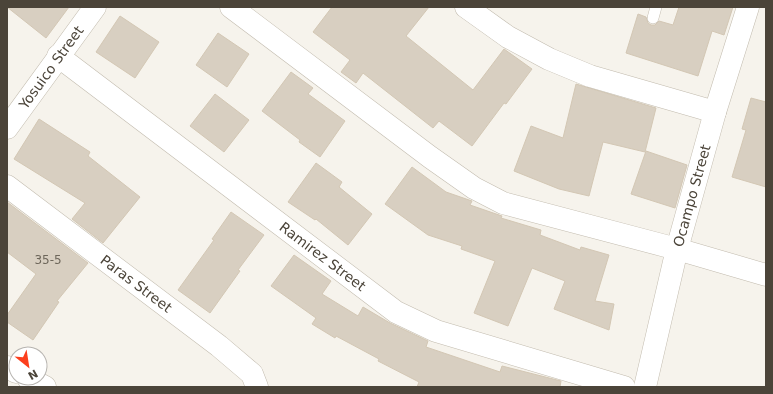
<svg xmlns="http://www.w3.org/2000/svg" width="773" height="394" viewBox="0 0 773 394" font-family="'DejaVu Sans',sans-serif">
	<rect width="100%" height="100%" fill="#f6f3ec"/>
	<!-- building -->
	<g fill="#d8cfc1" stroke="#d3c7b4">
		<polygon points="7,7 69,7 46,38"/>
		<polygon points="332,7 429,7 406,36 473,90 504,49 532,69 506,104 504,103 472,146 439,121 433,128 363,73 356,83 341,72 350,60 313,32"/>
		<polygon points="679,7 733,7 724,35 712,31 698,76 626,53 638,14 646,17 648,23 651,25 655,25 659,21 673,25"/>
		<polygon points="120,16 159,42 135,78 96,52"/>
		<polygon points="218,33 249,54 227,87 196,65"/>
		<polygon points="291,72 313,88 308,94 345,121 320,157 299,142 300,140 262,111"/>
		<polygon points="576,84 656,108 645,152 603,142 589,196 559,189 514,171 531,126 563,138"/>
		<polygon points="215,94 249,120 224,152 190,126"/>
		<polygon points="751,98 766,102 766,187 732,177 746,130 742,129"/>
		<polygon points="39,119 90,152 88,156 140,197 103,243 72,219 85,203 14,159"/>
		<polygon points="646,151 687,165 675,208 631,194"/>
		<polygon points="316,163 342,182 339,187 372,214 348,245 316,219 315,220 288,202"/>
		<polygon points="412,167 446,192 472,201 470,205 502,216 501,218 541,230 540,235 580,250 581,247 609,255 595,301 614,304 609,330 554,309 565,281 532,268 508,326 474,313 495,261 461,249 462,246 428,235 385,204"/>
		<polygon points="7,202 88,263 57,301 59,302 33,340 7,322 7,315 36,274 7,252"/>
		<polygon points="231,212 264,235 238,270 240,271 210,313 178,290 214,240 212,239"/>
		<polygon points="294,255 331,281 322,294 358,316 363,307 390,323 428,341 426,347 500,372 502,366 561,381 560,387 417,387 419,382 378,361 379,359 336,336 335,338 312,324 316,318 271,286"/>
	</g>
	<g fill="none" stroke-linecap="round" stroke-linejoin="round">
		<defs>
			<polyline id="lane" points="653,18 656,7"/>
			<g id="street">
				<polyline points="231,7 430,157 474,188 503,203 677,249 766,275"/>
				<polyline points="466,7 508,37 549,59 590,76 715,112"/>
				<path id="s1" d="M58,56l338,256 40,19 188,56"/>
				<path id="s2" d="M7,128l88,-121"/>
				<path id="s3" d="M7,186l212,160 33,28 5,13"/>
				<polyline points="7,367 16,372"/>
				<polyline points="28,378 45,387"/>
				<path id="s4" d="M645,387l32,-138 38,-137 33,-105"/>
			</g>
		</defs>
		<!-- lane casing -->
		<use href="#lane" stroke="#c2bbae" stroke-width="12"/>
		<!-- street casing -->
		<use href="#street" stroke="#c2bbae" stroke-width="23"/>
		<!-- lane -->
		<use href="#lane" stroke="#fff" stroke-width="11"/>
		<!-- street -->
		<use href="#street" stroke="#fff" stroke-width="22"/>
	</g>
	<g text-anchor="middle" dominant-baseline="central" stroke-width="4" stroke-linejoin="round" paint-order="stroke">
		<!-- number labels -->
		<g font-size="12" fill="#6e675b">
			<text x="48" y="260">35-5</text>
		</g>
		<!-- street labels -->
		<g font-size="14" fill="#4b4439" stroke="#fff">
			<text stroke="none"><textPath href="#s2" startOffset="75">Yosuico Street</textPath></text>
			<text stroke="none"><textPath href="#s4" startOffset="197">Ocampo Street</textPath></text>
			<text stroke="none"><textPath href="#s1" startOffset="332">Ramirez Street</textPath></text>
			<text stroke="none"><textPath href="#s3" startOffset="162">Paras Street</textPath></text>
		</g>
	</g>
	<!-- border -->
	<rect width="773" height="394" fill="none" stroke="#4b4439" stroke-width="16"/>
	<!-- north arrow -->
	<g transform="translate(28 366) rotate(150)"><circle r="19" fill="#ffffff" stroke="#b7b4b0"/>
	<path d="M0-3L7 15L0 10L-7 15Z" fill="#fc3f1d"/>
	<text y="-6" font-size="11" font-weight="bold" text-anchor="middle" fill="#4b4439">N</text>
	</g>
</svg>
